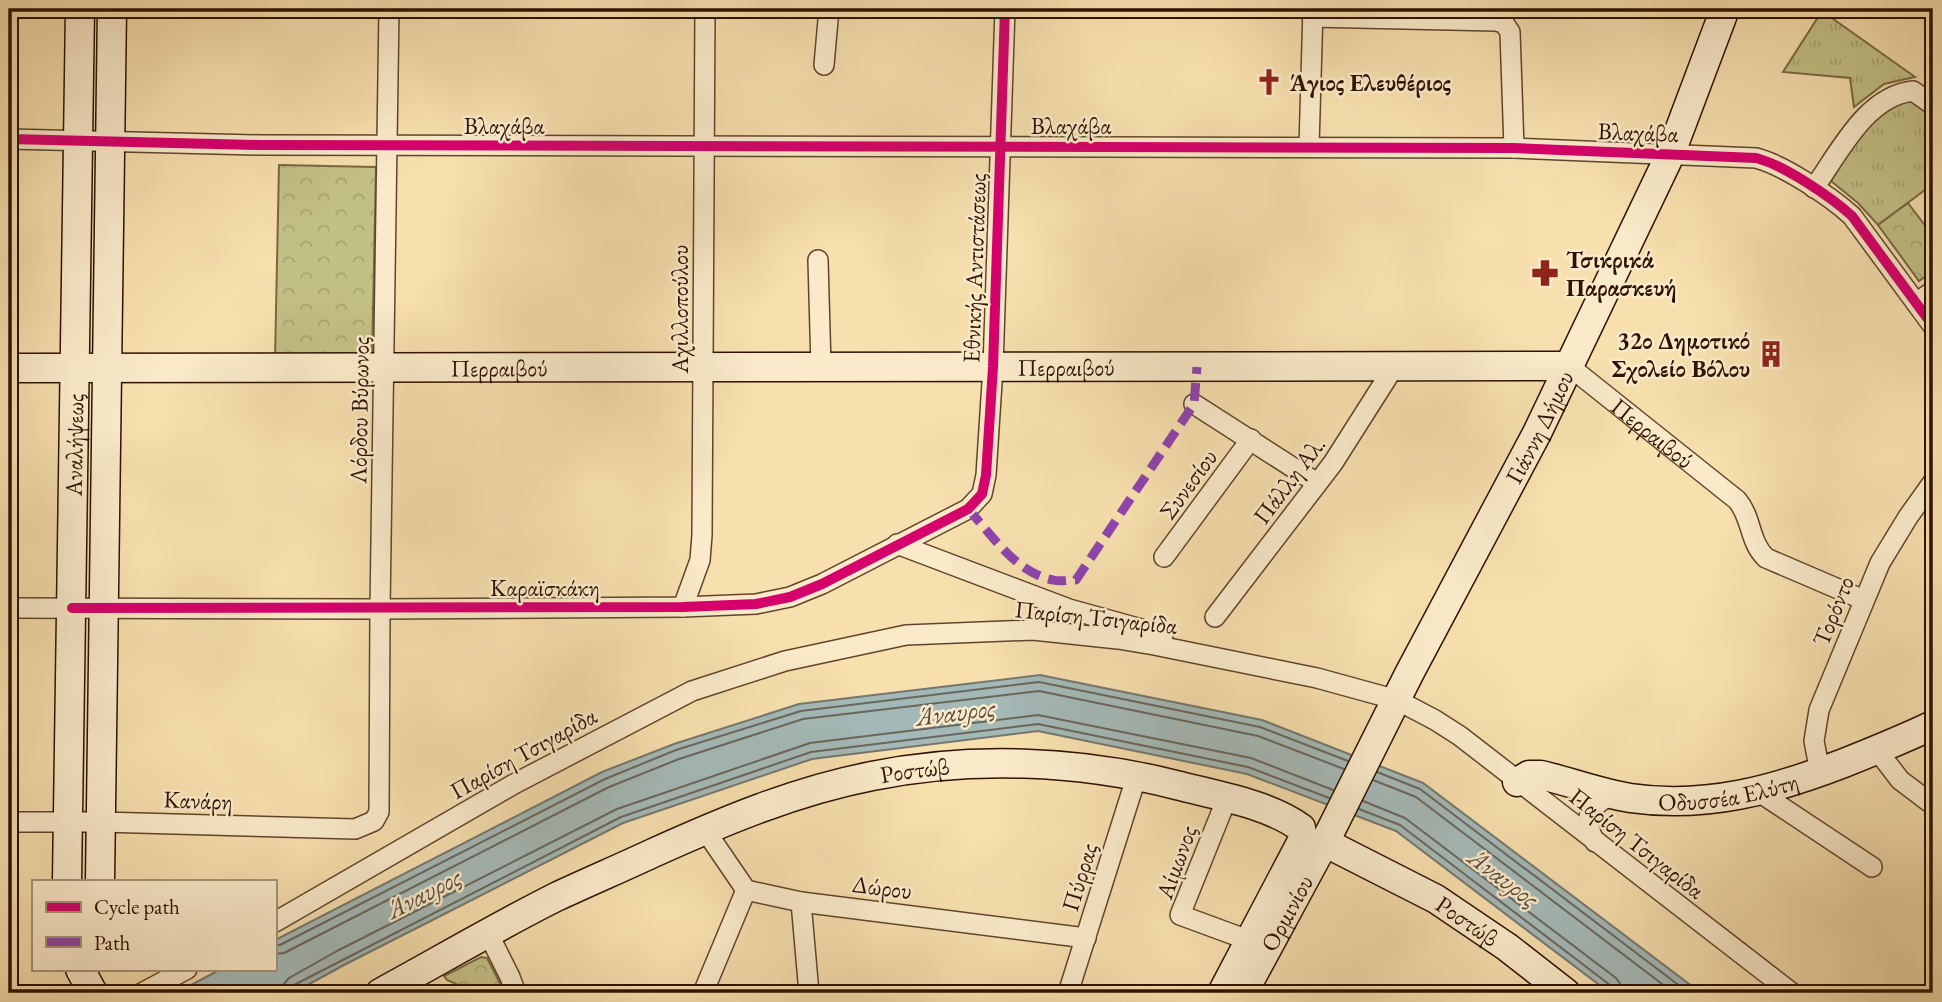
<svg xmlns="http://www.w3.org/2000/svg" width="1942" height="1002" viewBox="0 0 1942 1002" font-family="'EB Garamond',serif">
	<defs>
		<pattern id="grass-tufts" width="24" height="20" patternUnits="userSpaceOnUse" patternTransform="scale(1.75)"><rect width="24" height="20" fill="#c3c086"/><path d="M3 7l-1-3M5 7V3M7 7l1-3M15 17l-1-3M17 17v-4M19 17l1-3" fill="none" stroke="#a8a472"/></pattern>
		<pattern id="forest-crowns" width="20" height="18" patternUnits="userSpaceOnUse" patternTransform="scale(1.75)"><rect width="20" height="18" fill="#c3c086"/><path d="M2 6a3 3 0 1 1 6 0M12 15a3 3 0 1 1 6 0" fill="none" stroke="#a8a472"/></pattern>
	</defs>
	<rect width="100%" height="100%" fill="#f7dfae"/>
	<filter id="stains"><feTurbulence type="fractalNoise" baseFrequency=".00286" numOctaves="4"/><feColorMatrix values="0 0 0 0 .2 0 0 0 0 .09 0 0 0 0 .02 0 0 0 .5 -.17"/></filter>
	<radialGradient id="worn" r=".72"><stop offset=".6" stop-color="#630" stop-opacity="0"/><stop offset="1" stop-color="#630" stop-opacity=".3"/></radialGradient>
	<!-- grass -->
	<g fill="url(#grass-tufts)" stroke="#786943" stroke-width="2">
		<polygon points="1822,11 1915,77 1884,84 1854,107 1850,78 1783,72"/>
		<polygon points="1906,95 1933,114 1933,184 1878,225 1858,203 1831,181 1851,144 1868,122"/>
	</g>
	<!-- forest -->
	<g fill="url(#forest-crowns)" stroke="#786943" stroke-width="2">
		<polygon points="279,165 376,167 372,360 275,359"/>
		<polygon points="1908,203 1933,236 1933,271 1919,281 1878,225"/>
		<polygon points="481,957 487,958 505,993 476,993 447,980 444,976"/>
	</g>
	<!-- water -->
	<polygon fill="#a4b9b7" stroke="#75766e" stroke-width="2" points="1040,675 1262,720 1423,783 1701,993 1610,993 1396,831 1247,774 1038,731 812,759 623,823 344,965 293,993 176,993 221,969 275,969 275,940 602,772 674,744 799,704"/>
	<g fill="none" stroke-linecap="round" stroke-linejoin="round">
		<!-- shore -->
		<g stroke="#69665c" stroke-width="2">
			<polyline points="1377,772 1420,789 1689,993"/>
			<polyline points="1373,780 1416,797 1674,993"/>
			<polyline points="1363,801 1405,818 1616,978 1621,985 1622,993"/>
			<polyline points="1359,809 1400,825 1610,985 1613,993"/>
			<polyline points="275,945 280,945 605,779 676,750 801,711 1039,682 1260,727 1348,761"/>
			<polyline points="275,954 284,953 609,787 679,759 803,719 1039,691 1258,736 1344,769"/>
			<polyline points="282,993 284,984 289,978 337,951 617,809 810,743 1038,715 1251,758 1333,790"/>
			<polyline points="291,993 294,985 621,817 811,752 1038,724 1248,767 1329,798"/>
		</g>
		<defs>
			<g id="street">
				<polyline points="1312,17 1496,21 1504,23 1510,32 1514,148"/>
				<polyline points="824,65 829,9"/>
				<path d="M9,139l251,6 1254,3 242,10c28,7 75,39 96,58l81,110"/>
				<polyline points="1309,146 1313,9"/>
				<path d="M1814,188c25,-35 52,-92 99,-97l20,14"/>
				<polyline points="818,260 821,367"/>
				<polyline points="1916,303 1933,291"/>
				<path id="s1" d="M1569,366l168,134c15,17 12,42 29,58l98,42"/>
				<polyline points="1194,404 1317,483"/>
				<polyline points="897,544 1069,609 1163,635"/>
				<polyline points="1164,557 1251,439"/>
				<polyline points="683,607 700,560 702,535 705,9"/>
				<polyline points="9,608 380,609 683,607 756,604 790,597 822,584 968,509 982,494 986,475 993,367 1005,9"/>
				<polyline points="1215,617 1333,463 1394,367"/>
				<polyline points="1877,750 1900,780 1933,805"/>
				<polyline points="1820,772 1814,741 1819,710 1880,563 1908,517 1933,482"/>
				<polyline points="1759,792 1872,867"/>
				<polyline points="1227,798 1180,915 1248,940"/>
				<polyline points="9,822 101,822 355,829 374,821 379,812 380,609 389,9"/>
				<polyline points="705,830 746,890 801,902 1086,938"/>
				<path d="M1595,842c-13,-24 -6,-35 17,-48"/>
				<polyline points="801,902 809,993"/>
				<polyline points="275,922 514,784 692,691 785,661 906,635 1033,630 1118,639 1154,645 1317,678 1397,700 1435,720 1460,736 1792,993"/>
				<polyline points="488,933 510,977 516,993"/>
				<polyline points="397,984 417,993"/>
				<polyline points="142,993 187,969"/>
				<polyline points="703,993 746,890"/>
				<polyline points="1068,993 1137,775"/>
			</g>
			<g id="secondary">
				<path id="s2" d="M9,368l1560,-2"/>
				<path id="s3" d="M1517,782l12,-7h12c30,7 58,18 89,23 76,11 144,-8 214,-35 30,-12 60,-24 89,-38"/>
				<path id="s4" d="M1324,842l112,57 71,48 59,46"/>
				<path id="s5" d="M67,881l13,-872"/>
				<polyline points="100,881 112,9"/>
				<polyline points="80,969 93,993"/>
				<path id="s6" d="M380,993c59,-32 116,-66 176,-96 32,-15 65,-29 97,-44 71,-32 142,-62 219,-77 99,-20 206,-16 304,9 38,10 93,19 125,43l2,11 -81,154"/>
				<path id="s7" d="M1243,993l86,-159 80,-160 128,-241 133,-278 55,-146"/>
			</g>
		</defs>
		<!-- street casing -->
		<use href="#street" stroke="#60452c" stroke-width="22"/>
		<!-- secondary casing -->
		<use href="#secondary" stroke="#2e1200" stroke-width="31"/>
		<!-- street -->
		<use href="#street" stroke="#faeaca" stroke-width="19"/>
		<!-- secondary -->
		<use href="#secondary" stroke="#faeaca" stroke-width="28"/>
		<!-- quiet -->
		<path stroke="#8e44ad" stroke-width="9" stroke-dasharray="18 9" stroke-linecap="butt" d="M968,509c24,26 48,64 85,71 7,2 15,0 23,0l118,-176 3,-37"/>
		<defs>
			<g id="cycleway">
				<path d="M9,139l251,6 1254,3 242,10c28,7 75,39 96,58l81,110"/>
				<polyline points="72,608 683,607 756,604 790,597 822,584 968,509 982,494 986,475 993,367 1005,9"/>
			</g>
		</defs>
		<!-- cycleway casing -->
		<use href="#cycleway" stroke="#faeaca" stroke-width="15"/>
		<!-- cycleway -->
		<use href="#cycleway" stroke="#d6006c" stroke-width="10"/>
	</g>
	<!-- icons -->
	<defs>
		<symbol id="church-bare" viewBox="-9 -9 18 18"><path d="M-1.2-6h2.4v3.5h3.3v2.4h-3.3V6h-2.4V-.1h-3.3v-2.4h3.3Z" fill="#8f2418" stroke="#faeaca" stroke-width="2.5" paint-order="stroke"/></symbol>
		<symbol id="pharmacy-bare" viewBox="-9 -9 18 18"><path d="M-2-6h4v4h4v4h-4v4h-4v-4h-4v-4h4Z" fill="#8f2418" stroke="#faeaca" stroke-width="2.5" paint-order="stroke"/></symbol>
		<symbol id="building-bare" viewBox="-9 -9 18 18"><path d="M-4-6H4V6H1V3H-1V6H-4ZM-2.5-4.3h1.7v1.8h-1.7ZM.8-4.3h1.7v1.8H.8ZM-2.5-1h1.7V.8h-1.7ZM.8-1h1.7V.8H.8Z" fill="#8f2418" stroke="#faeaca" stroke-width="2.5" paint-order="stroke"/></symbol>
	</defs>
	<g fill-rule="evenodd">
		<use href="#church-bare" x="1250" y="63" width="38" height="38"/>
		<use href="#pharmacy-bare" x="1526" y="254" width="38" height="38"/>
		<use href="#building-bare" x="1752" y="335" width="38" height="38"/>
	</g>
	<g text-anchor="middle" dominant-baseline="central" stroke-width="5" stroke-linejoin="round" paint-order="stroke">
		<!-- poi labels -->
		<g font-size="24" font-weight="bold" fill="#2e1200" stroke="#faeaca" text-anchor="start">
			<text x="1290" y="82">Άγιος Ελευθέριος</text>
			<text x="1566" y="259">Τσικρικά<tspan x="1566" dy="28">Παρασκευή</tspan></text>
			<text x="1750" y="340" text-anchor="end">32ο Δημοτικό<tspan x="1750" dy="28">Σχολείο Βόλου</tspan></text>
		</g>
		<!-- street labels -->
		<g font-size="24" fill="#2e1200" stroke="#faeaca">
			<text x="504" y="125">Βλαχάβα</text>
			<text x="1071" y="125">Βλαχάβα</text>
			<text transform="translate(1638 132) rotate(2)">Βλαχάβα</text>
			<text transform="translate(974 268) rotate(-88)">Εθνικής Αντιστάσεως</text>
			<text transform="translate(679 309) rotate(-90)">Αχιλλοπούλου</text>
			<text stroke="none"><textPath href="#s2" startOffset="1057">Περραιβού</textPath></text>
			<text stroke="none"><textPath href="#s2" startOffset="490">Περραιβού</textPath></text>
			<text transform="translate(359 410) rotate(-89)">Λόρδου Βύρωνος</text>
			<text stroke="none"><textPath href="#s7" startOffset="639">Γιάννη Δήμου</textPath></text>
			<text stroke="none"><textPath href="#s1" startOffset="107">Περραιβού</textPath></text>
			<text stroke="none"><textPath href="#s5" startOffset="436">Αναλήψεως</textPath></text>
			<text transform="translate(1289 480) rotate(-53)">Πάλλη Αλ.</text>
			<text transform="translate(1188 484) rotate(-54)">Συνεσίου</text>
			<text x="545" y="587">Καραϊσκάκη</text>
			<text transform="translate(1833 611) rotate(-68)">Τορόντο</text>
			<text transform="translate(1096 617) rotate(6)">Παρίση Τσιγαρίδα</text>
			<text transform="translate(523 753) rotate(-29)">Παρίση Τσιγαρίδα</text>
			<text stroke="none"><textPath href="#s6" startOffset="583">Ροστώβ</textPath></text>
			<text stroke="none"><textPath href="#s3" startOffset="217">Οδυσσέα Ελύτη</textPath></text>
			<text transform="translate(198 800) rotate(2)">Κανάρη</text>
			<text transform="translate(1637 843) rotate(38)">Παρίση Τσιγαρίδα</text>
			<text transform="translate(1176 862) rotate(-70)">Αίμωνος</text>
			<text transform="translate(1079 877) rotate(-73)">Πύρρας</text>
			<text transform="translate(882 887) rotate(7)">Δώρου</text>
			<text stroke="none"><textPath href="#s7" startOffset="91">Ορμινίου</textPath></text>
			<text stroke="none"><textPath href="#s4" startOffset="164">Ροστώβ</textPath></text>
		</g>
		<!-- water labels -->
		<g font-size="26" font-style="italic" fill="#574c40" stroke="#faeaca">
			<text transform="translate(956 712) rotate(-7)">Άναυρος</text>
			<text transform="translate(1504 878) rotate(37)">Άναυρος</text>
			<text transform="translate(424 893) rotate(-27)">Άναυρος</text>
		</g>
	</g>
	<!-- margin -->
	<rect width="1942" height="1002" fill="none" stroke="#f7dfae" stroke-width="35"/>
	<rect x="10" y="10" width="1921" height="981" fill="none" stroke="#2e1200" stroke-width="3.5"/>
	<rect x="18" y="18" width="1907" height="967" fill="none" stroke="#2e1200" stroke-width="2"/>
	<!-- legend -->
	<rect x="32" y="880" width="245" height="91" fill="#faeaca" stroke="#a89479" stroke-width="2"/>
	<rect x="46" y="902" width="35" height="10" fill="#d6006c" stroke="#a89479" stroke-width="2"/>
	<text x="94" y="914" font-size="21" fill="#2e1200">Cycle path</text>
	<rect x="46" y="937" width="35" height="10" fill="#8e44ad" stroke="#a89479" stroke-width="2"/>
	<text x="94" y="950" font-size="21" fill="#2e1200">Path</text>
	<rect width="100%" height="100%" filter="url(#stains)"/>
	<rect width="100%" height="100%" fill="url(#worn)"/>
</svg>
